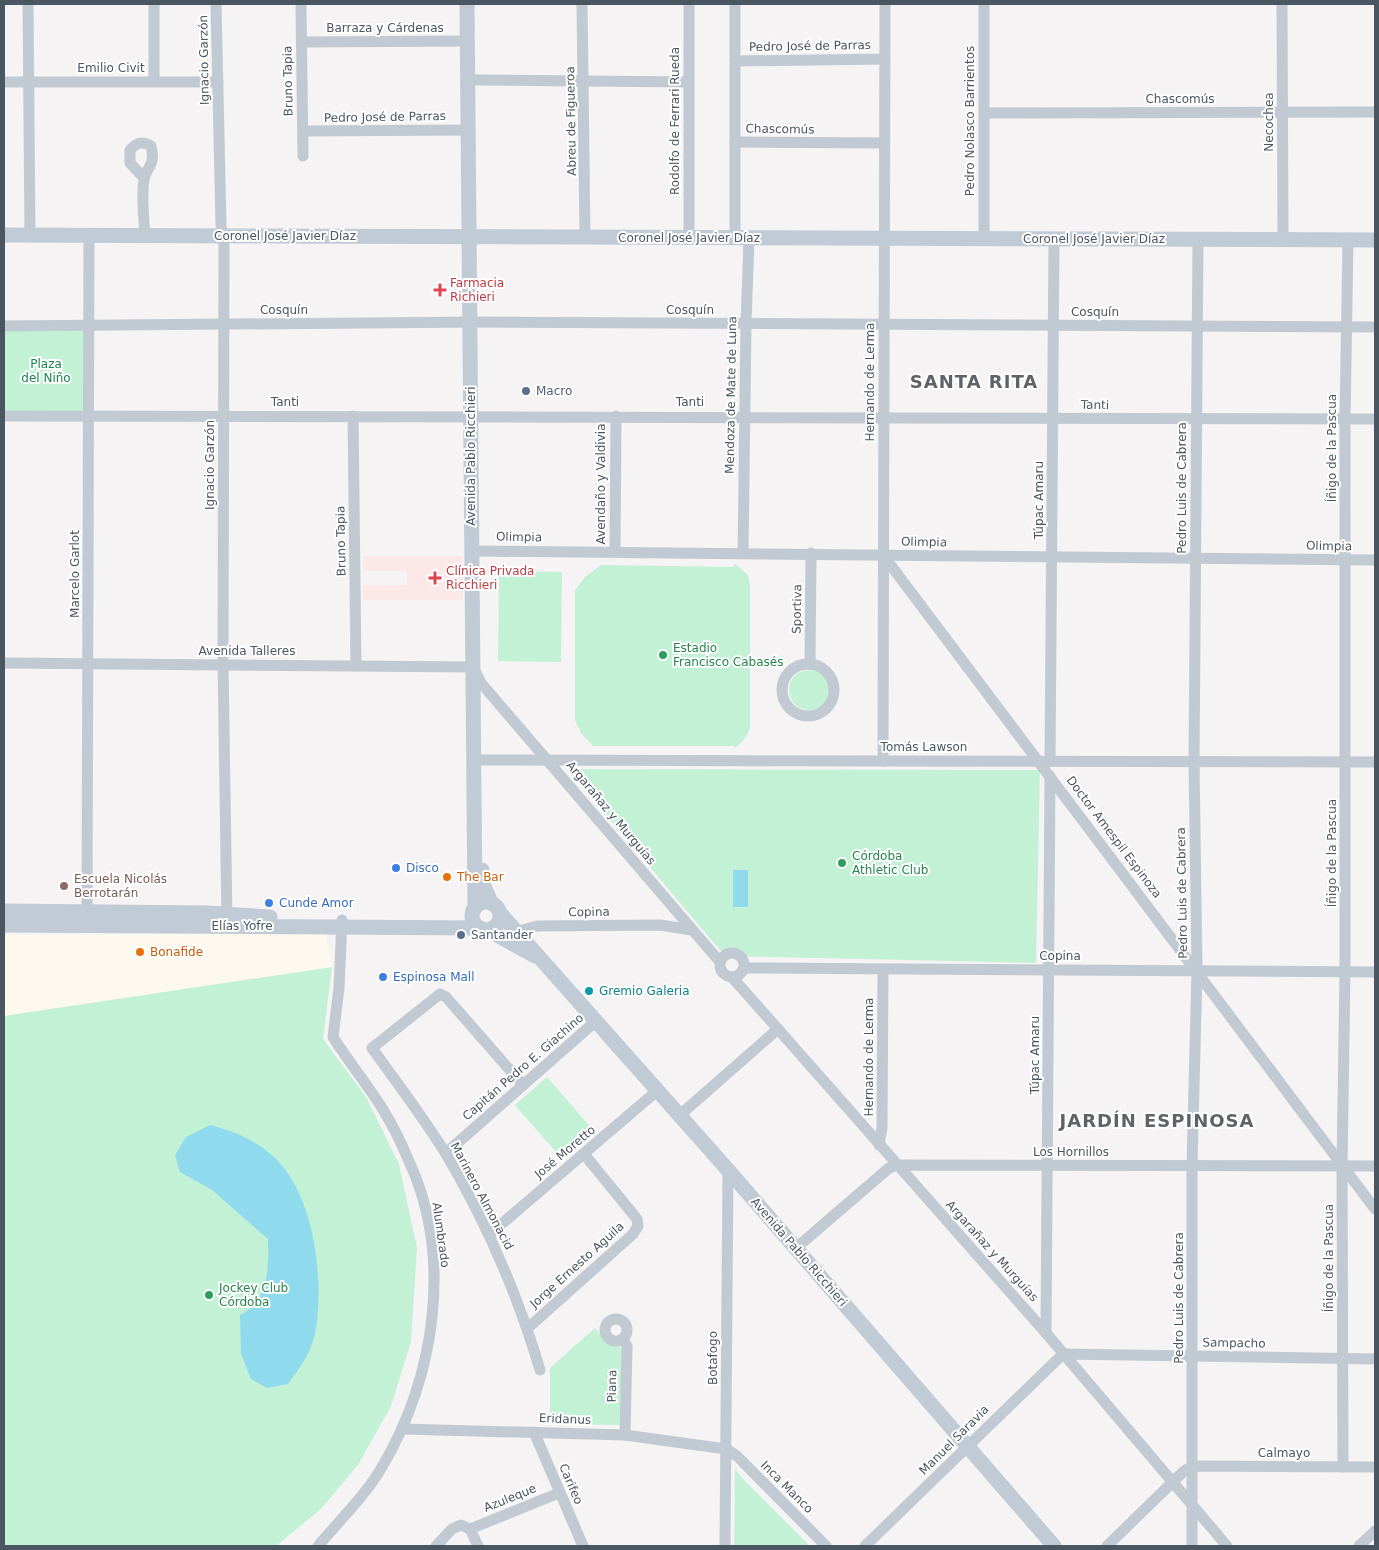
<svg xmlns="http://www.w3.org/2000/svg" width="1379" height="1550" viewBox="0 0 1379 1550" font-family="'DejaVu Sans',sans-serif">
	<rect width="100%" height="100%" fill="#f5f3f3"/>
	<!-- commercial -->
	<polygon fill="#fdf9ef" points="326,933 332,967 4,1016 4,935"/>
	<!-- medical -->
	<polygon fill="#fce8e6" points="363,556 463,556 463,600 363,600 363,585 407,585 407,571 363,571"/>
	<!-- green -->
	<g fill="#c3f1d5">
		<polygon points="89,325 89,416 4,416 4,326"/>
		<polygon points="735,564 748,575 750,585 750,729 744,740 735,748 733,746 593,746 581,733 575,720 575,590 585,577 601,565 732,567"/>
		<polygon points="499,571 562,572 561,662 498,661"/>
		<circle cx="809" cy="690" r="20"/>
		<polygon points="567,769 1040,770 1036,963 725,956"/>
		<polygon points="332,967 323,1039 366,1097 399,1164 417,1248 411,1342 391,1406 358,1465 321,1509 276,1546 4,1546 4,1016"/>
		<polygon points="547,1077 594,1131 562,1159 515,1105"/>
		<polygon points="595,1328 605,1341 619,1346 622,1351 620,1425 550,1424 550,1368"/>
		<polygon points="735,1469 744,1480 810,1546 734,1546"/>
	</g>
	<!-- water -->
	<g fill="#90daee">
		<rect x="733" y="870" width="15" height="37"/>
		<path d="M210,1125c23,6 46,15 64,32 41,38 51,125 41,177 -4,19 -16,35 -27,50l-21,4 -16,-9 -10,-25 -1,-39c29,-14 29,-48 28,-76l-56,-49 -32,-18 -5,-17 11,-18z"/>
	</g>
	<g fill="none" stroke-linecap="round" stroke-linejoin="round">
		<!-- street -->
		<g stroke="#c1cad2" stroke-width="11">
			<polyline points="28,4 30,235"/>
			<polyline points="154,4 154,81"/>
			<polyline points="216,4 221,225 224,246 223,664 227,922"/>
			<polyline points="582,4 585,237"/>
			<polyline points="689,4 689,238"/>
			<polyline points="735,4 735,238"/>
			<polyline points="1282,4 1283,240"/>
			<polyline points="301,6 303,156"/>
			<polyline points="302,42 467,41"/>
			<polyline points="735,61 885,59"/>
			<polyline points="476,80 689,82"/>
			<polyline points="4,82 218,82"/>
			<polyline points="984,113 1375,112"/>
			<polyline points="303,131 468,130"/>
			<polyline points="735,142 884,143"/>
			<path d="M144,178l-14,-15v-13c7,-8 13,-9 21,-4 5,21 -4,18 -7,34 -3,17 0,38 1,56"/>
			<polyline points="984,239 984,4"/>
			<polyline points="4,326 478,322 1375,327"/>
			<polyline points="4,416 1375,419"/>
			<polyline points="353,416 356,665"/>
			<polyline points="472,551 1375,560"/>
			<polyline points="615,552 616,416"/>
			<polyline points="743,553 746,324 749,238"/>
			<polyline points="883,555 1375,1209"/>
			<polyline points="4,663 473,667 481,683 720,962"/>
			<polyline points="810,664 811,553"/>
			<circle cx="808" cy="690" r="26"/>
			<polyline points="474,760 1375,762"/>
			<polyline points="883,761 885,4"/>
			<polyline points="1050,761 1054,239"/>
			<polyline points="87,912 89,235"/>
			<polyline points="519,931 537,926 660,925 692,930"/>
			<circle cx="732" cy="965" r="12"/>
			<polyline points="745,968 1375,972"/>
			<polyline points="732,977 1046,1333 1227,1546"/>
			<path d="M523,1085l-77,-88 -6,-3 -68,54c25,35 52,70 74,106 40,68 72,141 94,216"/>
			<polyline points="680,1115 778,1029"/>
			<polyline points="879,1145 882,1128 883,969"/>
			<polyline points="446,1153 596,1021"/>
			<polyline points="490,1234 658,1090"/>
			<polyline points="796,1248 889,1168 897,1165 1375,1166"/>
			<circle cx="616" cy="1330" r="11"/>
			<polyline points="528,1328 633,1234 638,1226 637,1219 584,1154"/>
			<polyline points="1046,1333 1050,776"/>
			<polyline points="623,1339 627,1346 625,1435"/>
			<polyline points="403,1429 625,1435 726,1449 737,1456 826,1546"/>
			<polyline points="534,1432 583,1546"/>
			<polyline points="1343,1467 1342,1166 1345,972 1345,419 1348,240"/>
			<polyline points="470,1529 478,1546"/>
			<path d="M318,1546c21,-25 47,-50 64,-79 53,-90 72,-210 26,-308 -7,-17 -16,-35 -26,-51 -15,-24 -34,-47 -49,-71l6,-49 3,-68"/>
			<polyline points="436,1546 452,1529 461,1525 470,1529 559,1493"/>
			<polyline points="725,1546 728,1170"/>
			<polyline points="865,1546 1063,1354 1375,1359"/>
			<polyline points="1107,1546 1184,1471 1193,1466 1375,1467"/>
			<polyline points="1192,1546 1192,1166 1197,970 1194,762 1198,239"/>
			<polyline points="1359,1546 1375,1531"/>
		</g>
		<!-- secondary -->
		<g stroke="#c1cbd6" stroke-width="15">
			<polyline points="467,4 475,908"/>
			<polyline points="4,235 1375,240"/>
			<polyline points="482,870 483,884 491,902"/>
			<circle cx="486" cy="916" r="14"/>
			<polyline points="4,911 206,913 270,917"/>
			<polyline points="500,913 728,1170 1054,1546"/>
			<polyline points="4,925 480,928"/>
			<polyline points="488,930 535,956"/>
		</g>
	</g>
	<!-- markers -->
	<g fill="#e0444e" stroke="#fff" stroke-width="2">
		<path d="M437.5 282.5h5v5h5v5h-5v5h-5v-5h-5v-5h5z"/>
		<path d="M432.5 570.5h5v5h5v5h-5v5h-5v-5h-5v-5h5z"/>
	</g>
	<g fill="#5c6f8a" stroke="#fff" stroke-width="2">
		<circle cx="526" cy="391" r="5"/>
		<circle cx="461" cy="935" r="5"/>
	</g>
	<g fill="#2e9e5b" stroke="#fff" stroke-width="2">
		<circle cx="663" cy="655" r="5"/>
		<circle cx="842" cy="863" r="5"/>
		<circle cx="209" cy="1295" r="5"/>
	</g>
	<g fill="#3f7fe0" stroke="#fff" stroke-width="2">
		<circle cx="396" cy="868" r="5"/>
		<circle cx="269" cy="903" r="5"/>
		<circle cx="383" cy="977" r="5"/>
	</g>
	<g fill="#e8710a" stroke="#fff" stroke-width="2">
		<circle cx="447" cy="877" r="5"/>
		<circle cx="140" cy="952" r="5"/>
	</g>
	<circle fill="#8d6e63" stroke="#fff" stroke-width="2" cx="64" cy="886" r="5"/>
	<circle fill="#0f9aa8" stroke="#fff" stroke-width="2" cx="589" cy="991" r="5"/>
	<g text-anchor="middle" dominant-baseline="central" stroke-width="4" stroke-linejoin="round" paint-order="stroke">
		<!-- street labels -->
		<g font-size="12" fill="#4a5661" stroke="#fff">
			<text x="385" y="28">Barraza y Cárdenas</text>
			<text transform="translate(810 46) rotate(-1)">Pedro José de Parras</text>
			<text transform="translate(204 60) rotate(-91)">Ignacio Garzón</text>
			<text x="111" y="68">Emilio Civit</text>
			<text transform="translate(288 81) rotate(-91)">Bruno Tapia</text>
			<text x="1180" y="99">Chascomús</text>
			<text transform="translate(385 117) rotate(-1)">Pedro José de Parras</text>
			<text transform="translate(571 121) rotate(-91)">Abreu de Figueroa</text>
			<text transform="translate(675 121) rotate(-90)">Rodolfo de Ferrari Rueda</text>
			<text transform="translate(970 121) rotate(-90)">Pedro Nolasco Barrientos</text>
			<text transform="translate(1269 122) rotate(-90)">Necochea</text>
			<text transform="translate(780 129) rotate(1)">Chascomús</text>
			<text x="285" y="236">Coronel José Javier Díaz</text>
			<text x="689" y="238">Coronel José Javier Díaz</text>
			<text x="1094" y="239">Coronel José Javier Díaz</text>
			<text x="284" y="310">Cosquín</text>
			<text x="690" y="310">Cosquín</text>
			<text x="1095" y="312">Cosquín</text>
			<text transform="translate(870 382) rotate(-90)">Hernando de Lerma</text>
			<text transform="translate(731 395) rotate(-89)">Mendoza de Mate de Luna</text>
			<text x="285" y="402">Tanti</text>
			<text x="690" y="402">Tanti</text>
			<text transform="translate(1095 405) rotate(1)">Tanti</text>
			<text transform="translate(1332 448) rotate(-90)">Íñigo de la Pascua</text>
			<text transform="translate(471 456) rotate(-90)">Avenida Pablo Ricchieri</text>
			<text transform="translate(210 465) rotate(-90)">Ignacio Garzón</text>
			<text transform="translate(601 484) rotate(-90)">Avendaño y Valdivia</text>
			<text transform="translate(1182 488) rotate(-90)">Pedro Luis de Cabrera</text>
			<text transform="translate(1039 500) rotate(-90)">Túpac Amaru</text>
			<text transform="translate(519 537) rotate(1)">Olimpia</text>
			<text transform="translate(341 541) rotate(-91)">Bruno Tapia</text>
			<text transform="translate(924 542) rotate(1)">Olimpia</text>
			<text transform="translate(1329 546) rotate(1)">Olimpia</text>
			<text transform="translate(75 574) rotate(-90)">Marcelo Garlot</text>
			<text transform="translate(797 609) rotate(-89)">Sportiva</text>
			<text x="247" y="651">Avenida Talleres</text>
			<text x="924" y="747">Tomás Lawson</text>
			<text transform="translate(611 813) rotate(50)">Argarañaz y Murguías</text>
			<text transform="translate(1114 837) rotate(53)">Doctor Amespil Espinoza</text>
			<text transform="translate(1332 853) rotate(-90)">Íñigo de la Pascua</text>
			<text transform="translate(1182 893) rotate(-91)">Pedro Luis de Cabrera</text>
			<text transform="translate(589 912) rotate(-1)">Copina</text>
			<text x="242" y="926">Elías Yofre</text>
			<text x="1060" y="956">Copina</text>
			<text transform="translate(1035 1055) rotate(-90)">Túpac Amaru</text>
			<text transform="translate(869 1057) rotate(-90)">Hernando de Lerma</text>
			<text transform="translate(523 1067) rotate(-41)">Capitán Pedro E. Giachino</text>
			<text transform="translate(565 1152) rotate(-40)">José Moretto</text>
			<text x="1071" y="1152">Los Hornillos</text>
			<text transform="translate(482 1196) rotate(62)">Marinero Almonacid</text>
			<text transform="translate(441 1235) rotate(82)">Alumbrado</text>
			<text transform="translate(992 1251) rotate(48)">Argarañaz y Murguías</text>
			<text transform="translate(799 1252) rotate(49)">Avenida Pablo Ricchieri</text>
			<text transform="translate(1329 1258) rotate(-90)">Íñigo de la Pascua</text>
			<text transform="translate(577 1265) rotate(-42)">Jorge Ernesto Aguila</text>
			<text transform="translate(1179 1298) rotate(-90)">Pedro Luis de Cabrera</text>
			<text transform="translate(1234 1343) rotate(1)">Sampacho</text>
			<text transform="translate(713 1358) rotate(-90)">Botafogo</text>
			<text transform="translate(612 1386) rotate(-89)">Piana</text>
			<text transform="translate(565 1419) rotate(2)">Eridanus</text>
			<text transform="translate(954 1440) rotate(-45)">Manuel Saravia</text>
			<text x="1284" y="1453">Calmayo</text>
			<text transform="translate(571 1484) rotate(67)">Carifeo</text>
			<text transform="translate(787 1487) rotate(45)">Inca Manco</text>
			<text transform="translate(510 1498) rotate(-22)">Azuleque</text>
		</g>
		<!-- health labels -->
		<g font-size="12" fill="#be3a42" stroke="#fff" text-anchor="start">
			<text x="450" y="283">Farmacia<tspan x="450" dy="14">Richieri</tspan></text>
			<text x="446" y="571">Clínica Privada<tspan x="446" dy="14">Ricchieri</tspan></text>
		</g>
		<!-- park labels -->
		<g font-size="12" fill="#17864f" stroke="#fff">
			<text x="46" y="364">Plaza<tspan x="46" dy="14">del Niño</tspan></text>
		</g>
		<!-- service labels -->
		<g font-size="12" fill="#4e5e75" stroke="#fff" text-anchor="start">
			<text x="536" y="391">Macro</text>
			<text x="471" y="935">Santander</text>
		</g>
		<!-- leisure labels -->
		<g font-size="12" fill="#27864d" stroke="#fff" text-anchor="start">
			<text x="673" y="648">Estadio<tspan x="673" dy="14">Francisco Cabasés</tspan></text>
			<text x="852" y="856">Córdoba<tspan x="852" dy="14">Athletic Club</tspan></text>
			<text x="219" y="1288">Jockey Club<tspan x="219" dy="14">Córdoba</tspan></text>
		</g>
		<!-- shop labels -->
		<g font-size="12" fill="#366cbe" stroke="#fff" text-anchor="start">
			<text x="406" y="868">Disco</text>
			<text x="279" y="903">Cunde Amor</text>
			<text x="393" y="977">Espinosa Mall</text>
		</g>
		<!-- food labels -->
		<g font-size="12" fill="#c56008" stroke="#fff" text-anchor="start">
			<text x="457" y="877">The Bar</text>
			<text x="150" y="952">Bonafide</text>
		</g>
		<!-- education labels -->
		<g font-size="12" fill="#785e54" stroke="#fff" text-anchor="start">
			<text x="74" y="879">Escuela Nicolás<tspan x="74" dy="14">Berrotarán</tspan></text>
		</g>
		<!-- culture labels -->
		<g font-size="12" fill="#0d838f" stroke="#fff" text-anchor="start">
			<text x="599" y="991">Gremio Galeria</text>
		</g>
		<!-- district labels -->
		<g font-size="18" font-weight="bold" letter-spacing="1" fill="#5f6368" stroke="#fff">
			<text x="974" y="381">SANTA RITA</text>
			<text x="1157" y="1120">JARDÍN ESPINOSA</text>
		</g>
	</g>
	<!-- border -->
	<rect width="1379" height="1550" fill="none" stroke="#4a5661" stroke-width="10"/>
</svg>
